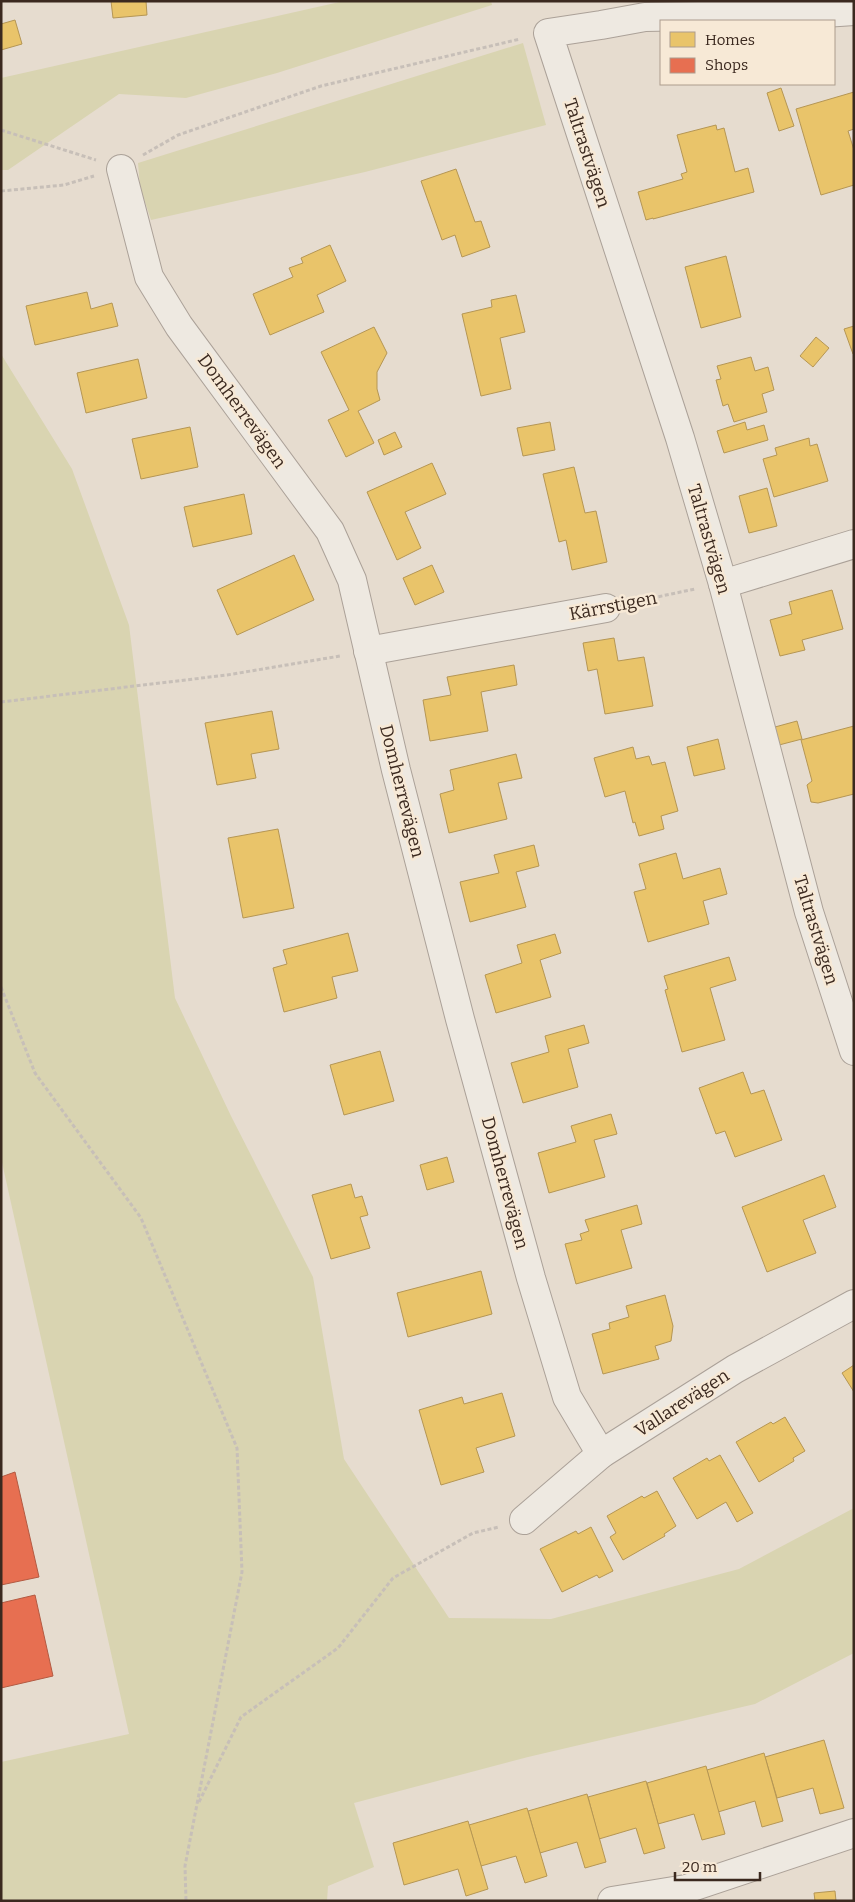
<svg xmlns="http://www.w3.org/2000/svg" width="855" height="1902" viewBox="0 0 855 1902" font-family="Bitter,serif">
	<rect width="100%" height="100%" fill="#e6dccf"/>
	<!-- green -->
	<g fill="#d9d4b1">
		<polygon points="344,1 491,1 492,5 277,73 186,98 119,94 8,170 1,170 1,78"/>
		<polygon points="523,43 546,125 365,172 151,220 140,187 138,163"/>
		<polygon points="1,354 72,469 129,625 175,998 231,1116 313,1277 344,1459 449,1618 551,1619 739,1569 854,1508 854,1653 755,1704 528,1757 354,1803 374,1867 328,1886 327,1901 1,1901 1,1762 129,1734 1,1158"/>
	</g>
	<!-- homes -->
	<g fill="#e9c46a" stroke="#b59654">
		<polygon points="111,1 146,1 147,15 113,18"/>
		<polygon points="15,20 22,44 1,50 1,24"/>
		<polygon points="781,88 794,126 779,131 767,93"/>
		<polygon points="854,92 854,129 848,131 854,150 854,185 821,195 796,109"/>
		<polygon points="716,125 717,130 724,128 735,172 748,168 754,192 653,219 653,218 646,220 638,192 683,179 681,174 687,172 677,135"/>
		<polygon points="456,169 475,222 481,221 490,247 462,257 455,235 442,240 421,181"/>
		<polygon points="330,245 346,281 317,295 324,312 270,335 253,294 293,277 289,268 303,263 301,258"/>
		<polygon points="726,256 741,317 701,328 685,267"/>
		<polygon points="87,292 91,309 112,303 118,326 35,345 26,306"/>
		<polygon points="516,295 525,332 500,338 511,389 481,396 462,314 492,307 491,300"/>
		<polygon points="854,326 854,353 853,354 844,329"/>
		<polygon points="374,327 387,353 377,372 377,389 380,400 358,411 374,443 346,457 328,420 349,410 321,352"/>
		<polygon points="816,337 829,348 813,367 800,356"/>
		<polygon points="751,357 755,371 768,367 774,390 762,394 767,412 734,422 728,404 723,406 716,380 721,379 717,366"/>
		<polygon points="138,359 147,398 86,413 77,373"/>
		<polygon points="550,422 555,450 523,456 517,428"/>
		<polygon points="745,422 747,430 764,425 768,440 724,453 717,431"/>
		<polygon points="190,427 198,467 141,479 132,439"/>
		<polygon points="395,432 402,447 384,455 378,440"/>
		<polygon points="809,438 810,446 817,444 828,481 774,497 763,459 777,455 775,448"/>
		<polygon points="432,463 446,494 405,512 421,548 397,560 367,492"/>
		<polygon points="574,467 585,513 596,511 607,562 572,570 566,540 559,542 543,474"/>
		<polygon points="767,488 777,526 749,533 739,496"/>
		<polygon points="244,494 252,534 193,547 184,507"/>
		<polygon points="294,555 314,600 237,635 217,590"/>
		<polygon points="432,565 444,592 415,605 403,578"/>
		<polygon points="832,590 843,629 802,640 805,650 780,656 770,620 792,614 789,602"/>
		<polygon points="614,638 618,661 644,657 653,706 605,714 597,669 588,671 583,643"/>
		<polygon points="514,665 517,685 481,692 488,731 430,741 423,700 451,695 447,677"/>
		<polygon points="272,711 279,749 251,754 256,778 217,785 205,723"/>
		<polygon points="797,721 802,739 779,745 775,727"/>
		<polygon points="854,726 854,794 818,803 811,802 807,785 812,781 801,740"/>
		<polygon points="718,739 725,769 694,776 687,747"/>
		<polygon points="633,747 636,759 649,756 652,765 665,762 678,811 661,816 664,829 639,836 635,822 633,823 625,791 605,797 594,758"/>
		<polygon points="516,754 522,778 498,783 507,819 449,833 440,794 454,790 450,770"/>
		<polygon points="278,829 294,908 243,918 228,838"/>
		<polygon points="534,845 539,866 516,872 526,907 470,922 460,882 499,873 494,855"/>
		<polygon points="676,853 683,879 720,868 727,894 703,901 709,924 648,942 634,892 646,889 639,864"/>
		<polygon points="348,933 358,971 332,977 337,998 284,1012 273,968 287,964 283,950"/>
		<polygon points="555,934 561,953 540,960 551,997 496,1013 485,975 522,963 517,945"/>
		<polygon points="729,957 736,980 710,988 725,1040 682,1052 665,990 668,989 664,976"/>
		<polygon points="584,1025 589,1043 568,1049 578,1087 523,1103 511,1063 549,1052 545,1036"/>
		<polygon points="380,1051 394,1101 344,1115 330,1065"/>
		<polygon points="743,1072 751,1094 764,1090 782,1140 735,1157 725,1131 716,1134 699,1088"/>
		<polygon points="611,1114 617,1134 594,1140 605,1177 549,1193 538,1153 576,1142 571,1126"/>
		<polygon points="447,1157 454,1182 427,1190 420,1165"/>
		<polygon points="824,1175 836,1207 803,1220 816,1253 767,1272 742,1207"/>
		<polygon points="351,1184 355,1198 362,1196 368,1215 360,1217 370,1248 331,1259 312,1195"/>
		<polygon points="637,1205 642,1224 621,1230 632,1268 576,1284 565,1244 582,1240 580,1234 589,1231 585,1220"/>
		<polygon points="481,1271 492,1314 408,1337 397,1293"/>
		<polygon points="665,1295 673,1326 671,1341 655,1346 659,1359 603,1374 592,1334 610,1329 609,1323 629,1317 626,1306"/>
		<polygon points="854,1365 854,1392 842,1373"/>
		<polygon points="502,1393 515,1436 476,1448 484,1472 441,1485 419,1410 462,1397 464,1404"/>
		<polygon points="785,1417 805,1451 793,1458 794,1461 759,1482 736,1442 771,1422 773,1424"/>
		<polygon points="720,1455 753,1513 737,1522 726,1502 697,1519 673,1478 707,1458 709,1461"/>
		<polygon points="657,1491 676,1526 664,1534 665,1536 623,1560 610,1537 616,1533 607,1516 642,1496 644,1498"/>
		<polygon points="591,1527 613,1571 599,1578 597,1575 562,1592 540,1549 576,1531 578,1534"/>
		<polygon points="824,1740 844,1808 820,1814 813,1788 777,1798 765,1757"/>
		<polygon points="764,1753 783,1821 762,1827 755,1801 718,1812 707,1770"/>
		<polygon points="706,1766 725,1834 702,1840 694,1814 658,1824 647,1783"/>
		<polygon points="646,1781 665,1848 644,1854 636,1828 599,1839 588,1797"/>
		<polygon points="587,1794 606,1862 585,1868 577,1842 540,1853 528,1811"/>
		<polygon points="527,1808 547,1876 525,1883 516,1856 481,1866 469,1825"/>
		<polygon points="468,1821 488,1889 466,1896 458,1869 404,1885 393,1843"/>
		<polygon points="835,1891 836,1901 815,1901 814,1893"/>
	</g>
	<!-- shops -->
	<g fill="#e76f51" stroke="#b35a42">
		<polygon points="15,1472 39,1577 1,1585 1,1477"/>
		<polygon points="35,1595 53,1676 1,1688 1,1603"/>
	</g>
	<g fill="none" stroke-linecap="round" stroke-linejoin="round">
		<defs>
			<g id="minor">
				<polyline points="854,11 809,14 645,17 601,25 548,33 680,438 723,584 809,912 854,1051"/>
				<polyline points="121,169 149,277 179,326 330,531 352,580 396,770 460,1019 531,1278 567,1397 601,1454"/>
				<polyline points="723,584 854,544"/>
				<polyline points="368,651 606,608"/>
				<polyline points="524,1520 601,1454 735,1369 854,1304"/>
				<polyline points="612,1901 686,1889 854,1833"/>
			</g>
		</defs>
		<!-- minor casing -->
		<use href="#minor" stroke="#aba198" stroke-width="30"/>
		<!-- path -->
		<g stroke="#c7bfb8" stroke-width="3" stroke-dasharray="4 2.5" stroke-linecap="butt">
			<polyline points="1,130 96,160"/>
			<polyline points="143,155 178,135 321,86 520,39"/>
			<polyline points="1,191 64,185 94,176"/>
			<polyline points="633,602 695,589"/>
			<polyline points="1,702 227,675 340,656"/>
			<polyline points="1,987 35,1073 141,1218 237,1448 242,1572 185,1866 186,1901"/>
			<polyline points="199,1802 241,1717 338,1648 393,1578 473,1533 499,1527"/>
		</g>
		<!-- minor -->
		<use href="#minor" stroke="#eee9e1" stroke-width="28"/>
	</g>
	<g text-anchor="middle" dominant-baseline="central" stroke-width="5" stroke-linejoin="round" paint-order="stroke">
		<!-- street labels -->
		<g font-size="18" fill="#3b291f" stroke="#f7e9d6">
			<text transform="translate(587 153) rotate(72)">Taltrastvägen</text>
			<text transform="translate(242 411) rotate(54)">Domherrevägen</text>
			<text transform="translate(709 539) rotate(74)">Taltrastvägen</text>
			<text transform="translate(613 606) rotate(-11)">Kärrstigen</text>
			<text transform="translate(402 791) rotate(76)">Domherrevägen</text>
			<text transform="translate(816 930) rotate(73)">Taltrastvägen</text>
			<text transform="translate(505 1183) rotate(75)">Domherrevägen</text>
			<text transform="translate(682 1403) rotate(-33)">Vallarevägen</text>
		</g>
	</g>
	<!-- border -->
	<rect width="855" height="1902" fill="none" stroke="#3b291f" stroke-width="5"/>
	<!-- legend -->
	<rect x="660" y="20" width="175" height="65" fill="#f7e9d6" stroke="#ac9c8d"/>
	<rect x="670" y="32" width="25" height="15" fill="#e9c46a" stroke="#ac9c8d"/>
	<text x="705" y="45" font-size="15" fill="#3b291f">Homes</text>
	<rect x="670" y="58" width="25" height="15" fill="#e76f51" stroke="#ac9c8d"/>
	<text x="705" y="70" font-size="15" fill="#3b291f">Shops</text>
	<!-- scale -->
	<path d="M675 1872v8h85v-8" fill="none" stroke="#3b291f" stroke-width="2.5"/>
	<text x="682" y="1872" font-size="15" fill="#3b291f" stroke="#f7e9d6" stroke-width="4" paint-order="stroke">20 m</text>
</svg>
